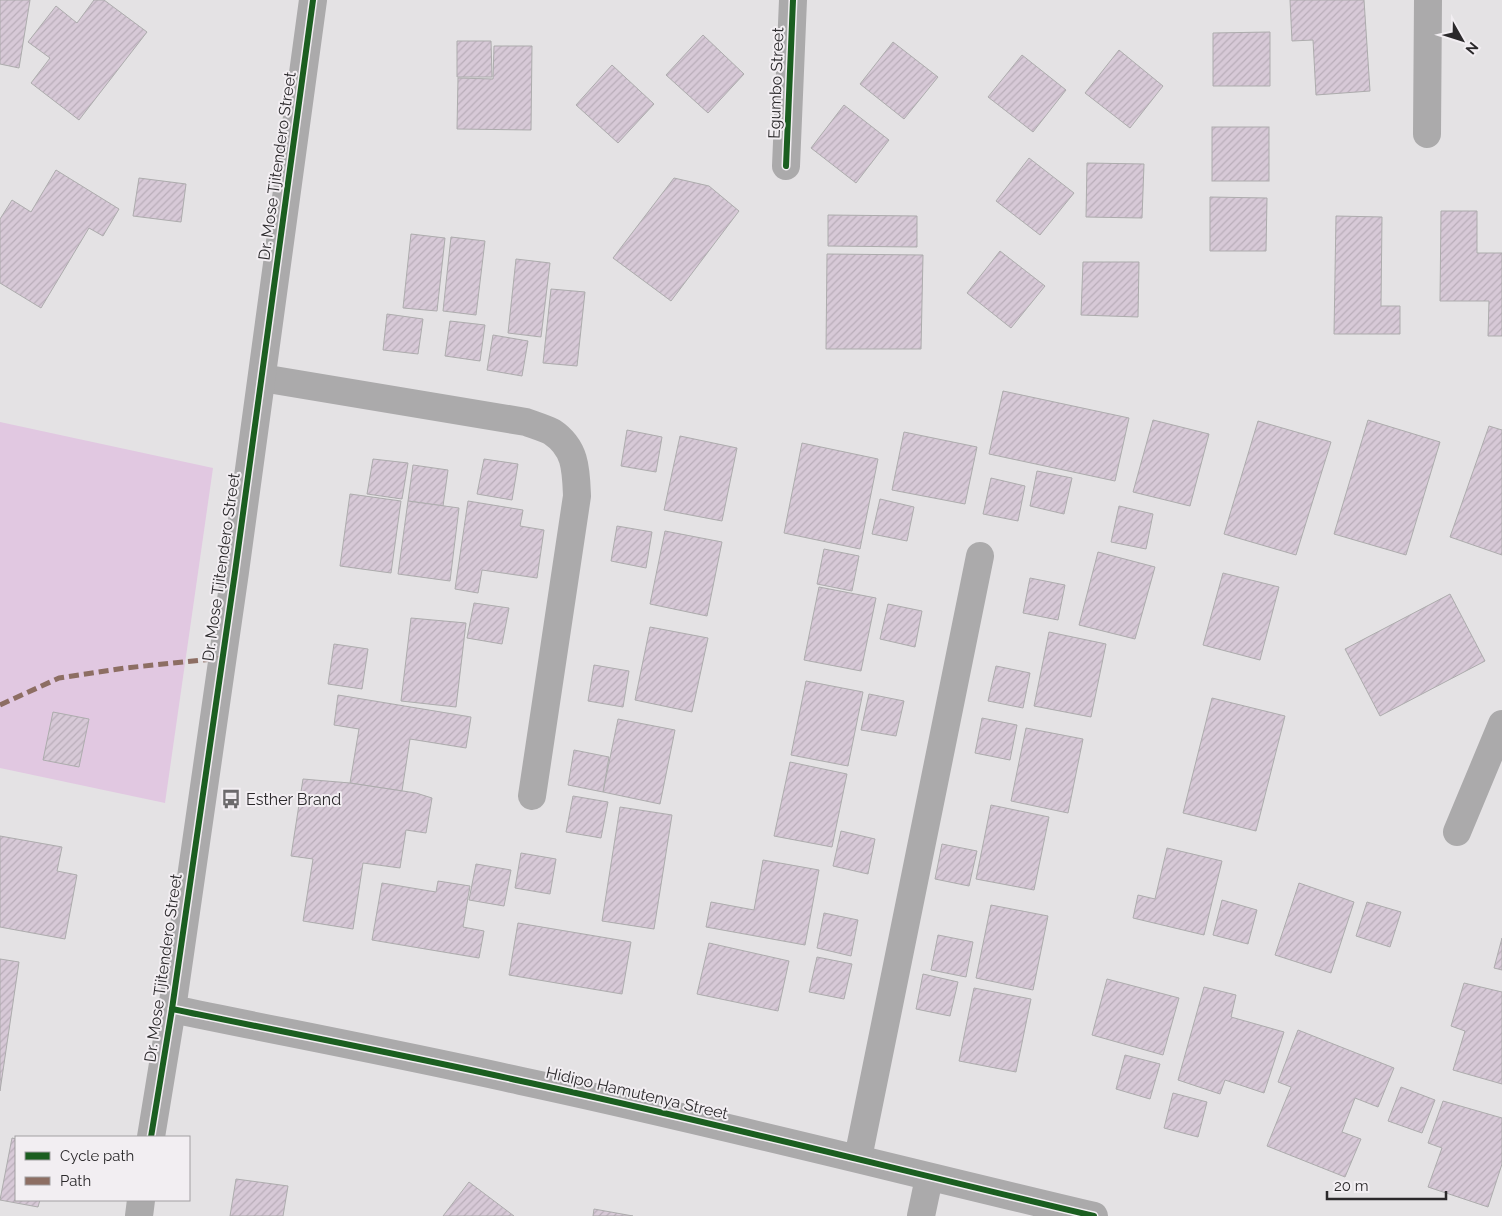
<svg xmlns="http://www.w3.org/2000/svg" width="1502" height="1216" viewBox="0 0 1502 1216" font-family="Raleway,sans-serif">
	<defs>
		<pattern id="building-hatch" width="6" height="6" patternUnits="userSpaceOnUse" patternTransform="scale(1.25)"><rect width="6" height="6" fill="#d7c9d7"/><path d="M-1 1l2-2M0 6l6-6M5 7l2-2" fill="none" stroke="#b9adb9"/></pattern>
	</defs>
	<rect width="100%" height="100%" fill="#e4e2e4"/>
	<!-- grass -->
	<polygon fill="#e1c8e1" points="0,422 213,468 165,803 0,768"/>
	<!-- building -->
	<g fill="url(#building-hatch)" stroke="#adacad">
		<polygon points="0,0 30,0 19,68 0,64"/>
		<polygon points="94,0 104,0 147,32 79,120 31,83 50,58 28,42 56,6 77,23"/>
		<polygon points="1290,0 1364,0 1370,91 1316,95 1313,40 1292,41"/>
		<polygon points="1270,32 1270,86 1213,86 1213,33"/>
		<polygon points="703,35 744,74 708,113 666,75"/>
		<polygon points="457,41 491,41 492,77 457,77"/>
		<polygon points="893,42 938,77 904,119 860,84"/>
		<polygon points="494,46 532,46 531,130 457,129 458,78 493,79"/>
		<polygon points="1119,50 1163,86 1130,128 1085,93"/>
		<polygon points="1022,55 1066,90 1033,132 988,97"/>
		<polygon points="612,65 654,104 618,143 576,105"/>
		<polygon points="844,105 889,140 856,183 811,148"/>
		<rect x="1212" y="127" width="57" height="54"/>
		<polygon points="1029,158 1074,193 1040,235 996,201"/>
		<polygon points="1087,163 1144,164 1142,218 1086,217"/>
		<polygon points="56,170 119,209 103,236 89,228 41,308 0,283 0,219 12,200 31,212"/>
		<polygon points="139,178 186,184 181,222 133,216"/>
		<polygon points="674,178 709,186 739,211 671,301 613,258"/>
		<polygon points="1210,197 1267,198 1266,251 1210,251"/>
		<polygon points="1441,211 1477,211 1477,253 1502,253 1502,336 1488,336 1489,301 1440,301"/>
		<polygon points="828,215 917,216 917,247 828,246"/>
		<polygon points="1336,216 1382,217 1381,306 1400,306 1400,334 1334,334"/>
		<polygon points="411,234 445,238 437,311 403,308"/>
		<polygon points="451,237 485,241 476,315 443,311"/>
		<polygon points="1000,251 1045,286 1011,328 967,293"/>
		<polygon points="827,254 923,255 921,349 826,349"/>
		<polygon points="516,259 550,263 541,337 508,333"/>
		<polygon points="1083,262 1139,262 1138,317 1081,315"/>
		<polygon points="551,289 585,292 577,366 543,363"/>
		<polygon points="387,314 423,319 418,354 383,350"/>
		<polygon points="450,321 485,325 480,361 445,356"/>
		<polygon points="493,335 528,341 522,376 487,370"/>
		<polygon points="1003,391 1129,418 1115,481 989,454"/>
		<polygon points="1153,420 1209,434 1190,506 1133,492"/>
		<polygon points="1368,420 1440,442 1406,555 1334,534"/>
		<polygon points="1258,421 1331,442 1296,555 1224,534"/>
		<polygon points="1489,426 1502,430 1502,555 1450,537"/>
		<polygon points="627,430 662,437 656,472 621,466"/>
		<polygon points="904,432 977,447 965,504 892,490"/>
		<polygon points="680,436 737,448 722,521 664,510"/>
		<polygon points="802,443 878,459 860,549 784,533"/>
		<polygon points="373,459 408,463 402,499 367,494"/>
		<polygon points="484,459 518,464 512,500 477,494"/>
		<polygon points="413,465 448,470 443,506 408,501"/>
		<polygon points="1037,471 1072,478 1064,514 1030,506"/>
		<polygon points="991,478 1025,486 1018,521 983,514"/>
		<polygon points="350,494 401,501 391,573 340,566"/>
		<polygon points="880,499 914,507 907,541 872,534"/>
		<polygon points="408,501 459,508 450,581 398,574"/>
		<polygon points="468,501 523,510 520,526 544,530 537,578 482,570 478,593 455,589"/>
		<polygon points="1119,506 1153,514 1146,549 1111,542"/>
		<polygon points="617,526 652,532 646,568 611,561"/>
		<polygon points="665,531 722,542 707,616 650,604"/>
		<polygon points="824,549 859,556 852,591 817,584"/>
		<polygon points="1098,552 1155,567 1135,639 1079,625"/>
		<polygon points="1223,573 1279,587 1260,660 1203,645"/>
		<polygon points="1030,578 1065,585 1058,620 1023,613"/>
		<polygon points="819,587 876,598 861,671 804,660"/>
		<polygon points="1450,594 1485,661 1380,716 1345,649"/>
		<polygon points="474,603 509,608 502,644 467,638"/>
		<polygon points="888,604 922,611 915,647 880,639"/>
		<polygon points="411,618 466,623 456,707 401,701"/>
		<polygon points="650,627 708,638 692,712 635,700"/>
		<polygon points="1049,632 1106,644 1091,717 1034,706"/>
		<polygon points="334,644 368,649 362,689 328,684"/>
		<polygon points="594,665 629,671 623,707 588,701"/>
		<polygon points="996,666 1030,673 1023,708 988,701"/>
		<polygon points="806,681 863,692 848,766 791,755"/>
		<polygon points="869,694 904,701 896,736 861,730"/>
		<polygon points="338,695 471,717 466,748 410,739 402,791 350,783 359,729 334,725"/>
		<polygon points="1212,698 1285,716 1256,831 1183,813"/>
		<polygon points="53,712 89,719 79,767 43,760"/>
		<polygon points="982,718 1017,725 1010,760 975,753"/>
		<polygon points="618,719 675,730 660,804 603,792"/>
		<polygon points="1026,728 1083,739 1068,813 1011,801"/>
		<polygon points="574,750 609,757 603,792 568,785"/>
		<polygon points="790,762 847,774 832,847 774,836"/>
		<polygon points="303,779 350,783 416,793 432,798 426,833 406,830 400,868 363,863 353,929 303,921 313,859 291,856"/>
		<polygon points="573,796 608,802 601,838 566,832"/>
		<polygon points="991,805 1049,817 1034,890 976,879"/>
		<polygon points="620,807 672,815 654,929 602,921"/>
		<polygon points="841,831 875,839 868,874 833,866"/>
		<polygon points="0,836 62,847 57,871 77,875 65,939 0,927"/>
		<polygon points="942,844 977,851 969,886 935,879"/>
		<polygon points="1167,848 1222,861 1204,935 1133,918 1138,895 1155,899"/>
		<polygon points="521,853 556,859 550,894 515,888"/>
		<polygon points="763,860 819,870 805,945 706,927 711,902 754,910"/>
		<polygon points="476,864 511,870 504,906 469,900"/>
		<polygon points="438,881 470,886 463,927 484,931 479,958 372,940 382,883 436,892"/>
		<polygon points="1299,883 1354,902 1331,973 1275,955"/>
		<polygon points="1222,900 1257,910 1248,944 1213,935"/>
		<polygon points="1367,902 1401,912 1390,947 1356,936"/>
		<polygon points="991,905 1048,916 1033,990 976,978"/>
		<polygon points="824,913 858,920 851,956 817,948"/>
		<polygon points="518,923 631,942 622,994 509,975"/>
		<polygon points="938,935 973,942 966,977 931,970"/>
		<polygon points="1502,938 1502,970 1494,968"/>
		<polygon points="709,943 789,961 778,1011 697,994"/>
		<polygon points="817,957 852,964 844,999 809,992"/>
		<polygon points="0,959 19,962 0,1091"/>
		<polygon points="923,974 958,982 950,1016 916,1009"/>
		<polygon points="1107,979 1179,998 1163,1055 1092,1035"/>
		<polygon points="1464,983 1502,992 1502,1084 1453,1070 1465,1031 1451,1026"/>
		<polygon points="1204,987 1236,995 1231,1017 1284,1032 1264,1093 1225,1080 1220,1094 1178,1080"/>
		<polygon points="974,988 1031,999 1016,1072 959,1061"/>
		<polygon points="1298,1030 1394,1068 1378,1107 1355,1098 1342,1132 1361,1139 1345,1177 1267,1146 1291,1087 1278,1082"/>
		<polygon points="1125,1055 1160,1064 1150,1099 1116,1089"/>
		<polygon points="1401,1087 1435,1100 1422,1133 1388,1121"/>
		<polygon points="1173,1093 1207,1102 1198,1137 1164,1128"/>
		<polygon points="1443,1101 1502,1118 1502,1164 1488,1207 1428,1187 1442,1148 1428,1143"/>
		<polygon points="12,1138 16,1139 16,1200 40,1200 38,1207 0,1200"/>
		<polygon points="236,1179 288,1186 283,1216 230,1216"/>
		<polygon points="469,1182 514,1216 443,1216"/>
		<polygon points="594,1209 633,1216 593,1216"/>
	</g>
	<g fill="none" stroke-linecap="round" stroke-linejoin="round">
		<!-- minor -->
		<g stroke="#abaaab" stroke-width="28">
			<polyline points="1427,134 1428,0"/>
			<polyline points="786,166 793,0"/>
			<path d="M262,378l264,44c8,3 18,6 26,10 24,16 24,38 25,64l-45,300"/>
			<polyline points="1457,832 1502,724"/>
			<path d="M172,1009c116,24 233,46 349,72 192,41 382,90 573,135"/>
			<polyline points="151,1137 172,1009 235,572 313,0"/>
			<polyline points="858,1158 980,556"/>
			<polyline points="139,1216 141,1200"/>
			<polyline points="921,1216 929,1178"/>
		</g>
		<!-- quiet -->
		<polyline stroke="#8d6e63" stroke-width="5" stroke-dasharray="10 5" stroke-linecap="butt" points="0,705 59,678 125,668 222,658"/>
		<defs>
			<g id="cycleway">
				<polyline points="786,166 793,0"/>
				<path d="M172,1009c116,24 233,46 349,72 192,41 382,90 573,135"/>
				<polyline points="151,1137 172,1009 235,572 313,0"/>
			</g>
		</defs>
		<!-- cycleway casing -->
		<use href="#cycleway" stroke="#f2eef2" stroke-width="9"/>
		<!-- cycleway -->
		<use href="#cycleway" stroke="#1b5e20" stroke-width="6"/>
	</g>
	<!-- icons -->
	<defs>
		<symbol id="bus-bare" viewBox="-9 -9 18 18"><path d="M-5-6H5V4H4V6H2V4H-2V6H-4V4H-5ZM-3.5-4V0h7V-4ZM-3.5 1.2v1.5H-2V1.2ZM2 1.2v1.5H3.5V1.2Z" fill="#6c6a6c" stroke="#f2eef2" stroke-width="2.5" paint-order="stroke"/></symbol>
	</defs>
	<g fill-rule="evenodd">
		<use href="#bus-bare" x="217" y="785" width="28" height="28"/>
	</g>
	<g text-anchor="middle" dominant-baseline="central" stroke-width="4" stroke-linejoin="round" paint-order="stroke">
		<!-- street labels -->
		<g font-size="16" fill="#2b292b" stroke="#f2eef2">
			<text transform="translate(776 83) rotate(-88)">Egumbo Street</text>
			<text transform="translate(277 166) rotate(-82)">Dr. Mose Tjitendero Street</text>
			<text transform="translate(221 567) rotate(-82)">Dr. Mose Tjitendero Street</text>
			<text transform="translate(163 968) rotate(-82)">Dr. Mose Tjitendero Street</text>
			<text transform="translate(637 1093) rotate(13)">Hidipo Hamutenya Street</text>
		</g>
		<!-- poi labels -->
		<g font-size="16" fill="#2b292b" stroke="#f2eef2" text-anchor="start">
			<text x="246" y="799">Esther Brand</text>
		</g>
	</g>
	<!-- legend -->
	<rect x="15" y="1136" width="175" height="65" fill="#f2eef2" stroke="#a29fa2"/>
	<rect x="25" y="1152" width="25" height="8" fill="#1b5e20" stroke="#a29fa2"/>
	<text x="60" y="1161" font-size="15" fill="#2b292b">Cycle path</text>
	<rect x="25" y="1177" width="25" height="8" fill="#8d6e63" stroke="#a29fa2"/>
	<text x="60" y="1186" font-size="15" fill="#2b292b">Path</text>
	<!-- north arrow -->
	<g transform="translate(1462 40) rotate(129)" stroke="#f2eef2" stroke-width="4" paint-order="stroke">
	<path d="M0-4L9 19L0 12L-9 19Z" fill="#2b292b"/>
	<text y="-8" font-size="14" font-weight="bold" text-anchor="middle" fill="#2b292b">N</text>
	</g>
	<!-- scale -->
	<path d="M1327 1191v8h119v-8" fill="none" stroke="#2b292b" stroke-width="2.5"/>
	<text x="1334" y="1191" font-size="15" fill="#2b292b" stroke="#f2eef2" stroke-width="4" paint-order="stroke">20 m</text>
</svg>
